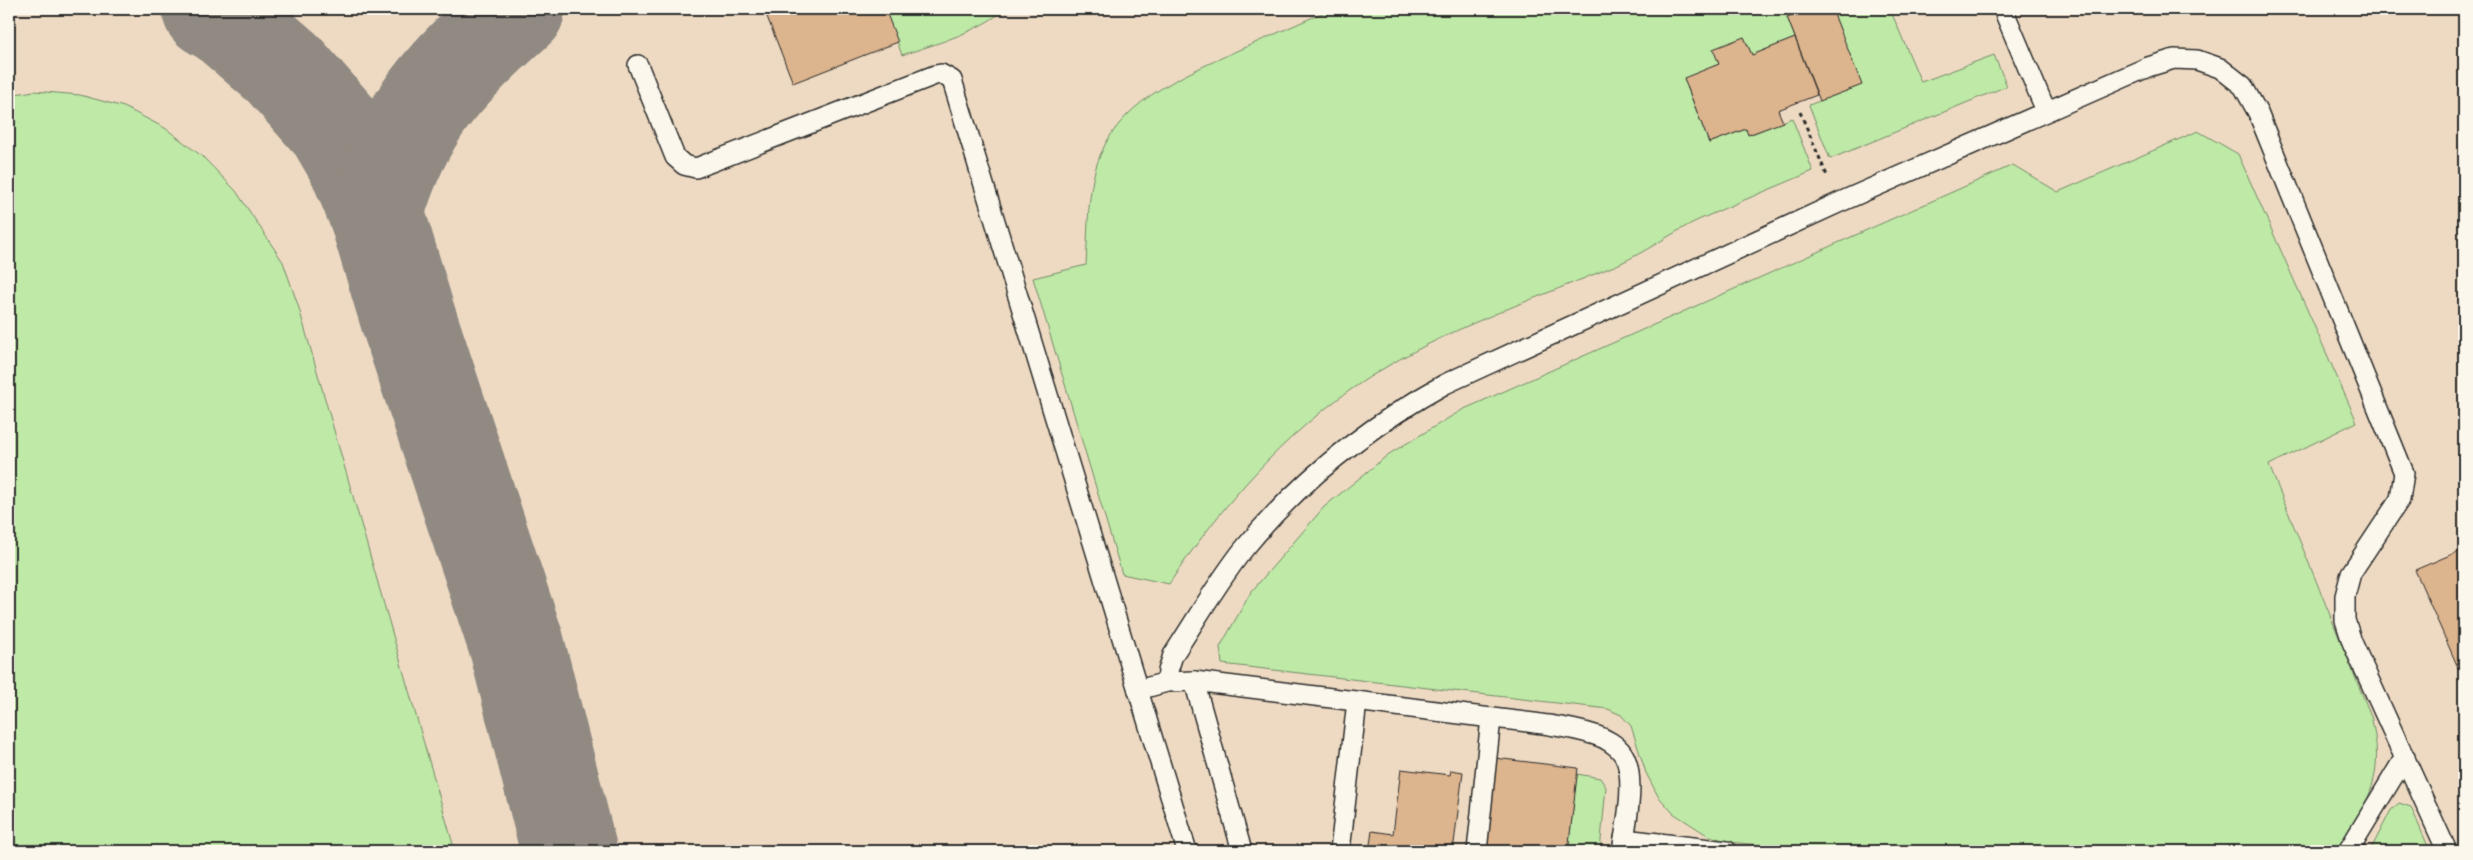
<svg xmlns="http://www.w3.org/2000/svg" width="2473" height="860" viewBox="0 0 2473 860" font-family="Sriracha,sans-serif">
	<rect width="100%" height="100%" fill="#f5ead9"/>
	<filter id="ink" filterUnits="userSpaceOnUse"><feTurbulence type="fractalNoise" baseFrequency=".02" numOctaves="2"/><feDisplacementMap in="SourceGraphic" scale="10" xChannelSelector="R" yChannelSelector="G"/><feConvolveMatrix kernelMatrix="1 2 1 2 8 2 1 2 1" color-interpolation-filters="sRGB"/></filter>
	<g filter="url(#ink)">
		<!-- built -->
		<rect fill="#eedac2" x="9" y="9" width="2455" height="842"/>
		<!-- green -->
		<g fill="#bee9a6" stroke="#748a68">
			<path d="M885,9h121c-31,24 -67,34 -104,46z"/>
			<path d="M1331,9h477l-21,8 8,21 -43,17 -8,-18 -25,27 -35,15 25,64 37,-14 3,6 43,-17 21,53c-39,17 -80,33 -119,51 -25,13 -49,30 -75,42 -78,33 -160,60 -233,103 -90,53 -160,131 -217,217l-47,-10 -89,-296 53,-13c2,-33 1,-67 10,-98 19,-65 83,-89 138,-115 33,-14 65,-29 97,-43z"/>
			<polygon points="1832,9 1890,9 1921,82 1994,55 2007,86 1830,159 1809,105 1861,85"/>
			<polygon points="34,91 80,95 124,107 165,128 203,157 236,191 283,262 298,305 455,851 9,851 9,95"/>
			<path d="M2198,131l40,23 119,268 -88,43 102,251c15,60 -2,85 -33,135h-517l-92,-9 -22,-7 -34,-22 -15,-17 -12,-23 -15,-47 -10,-11 -13,-6 -386,-45 -2,-17 31,-55 73,-85 65,-53 73,-44 551,-245 45,27z"/>
			<polygon points="1577,774 1600,778 1606,787 1600,851 1568,851"/>
			<polygon points="2399,803 2411,807 2430,851 2370,851 2391,810"/>
		</g>
		<g fill="none" stroke-linecap="round" stroke-linejoin="round">
			<!-- taxiway -->
			<g stroke="#908a82" stroke-width="96">
				<polyline points="210,9 225,18 283,68 335,127 356,163 376,212 408,318 517,646 569,851"/>
				<path d="M376,212c29,-99 68,-136 141,-203"/>
			</g>
		</g>
		<!-- building -->
		<g fill="#dcb48d" stroke="#2b2b2b">
			<polygon points="764,9 885,9 898,42 793,83"/>
			<polygon points="1808,9 1832,9 1862,85 1820,101 1787,17"/>
			<polygon points="1744,37 1752,55 1795,38 1817,95 1778,110 1783,122 1748,135 1746,129 1709,143 1684,78 1719,64 1713,49"/>
			<polygon points="2464,549 2464,681 2415,570"/>
			<polygon points="1495,758 1578,768 1568,851 1485,851"/>
			<polygon points="1401,769 1450,775 1451,770 1463,772 1453,851 1369,851 1372,831 1393,834"/>
		</g>
		<g fill="none" stroke-linecap="round" stroke-linejoin="round">
			<defs>
				<g id="lane">
					<polyline points="2003,9 2046,111"/>
					<polyline points="638,65 675,157 684,165 696,168 935,75 941,74 952,80 1187,851"/>
					<polyline points="1194,681 1242,851"/>
					<path d="M1167,682l1,-11 5,-16c23,-35 44,-72 70,-105 56,-69 124,-123 202,-166l393,-181 310,-136 26,-8 23,1 23,8 23,18 15,27 146,360 -4,26 -49,74 -6,23v24l7,22 95,209"/>
					<path d="M1138,690l29,-8 27,-1c89,11 178,22 266,33 41,6 97,9 135,21 10,3 22,10 28,19 14,22 3,72 -1,97"/>
					<polyline points="1624,839 1727,851"/>
					<polyline points="1340,851 1357,701"/>
					<polyline points="1477,851 1491,718"/>
					<polyline points="2348,851 2405,757"/>
				</g>
			</defs>
			<!-- lane casing -->
			<use href="#lane" stroke="#2b2b2b" stroke-width="22"/>
			<!-- path -->
			<polyline stroke="#2b2b2b" stroke-width="3" stroke-dasharray="4 4" stroke-linecap="butt" points="1800,112 1828,178"/>
			<!-- lane -->
			<use href="#lane" stroke="#fbf7ec" stroke-width="19"/>
		</g>
	</g>
	<!-- margin -->
	<rect width="2473" height="860" fill="none" stroke="#fbf7ec" stroke-width="30"/>
	<rect x="15" y="15" width="2443" height="830" fill="none" stroke="#2b2b2b" stroke-width="2" filter="url(#ink)"/>
</svg>
